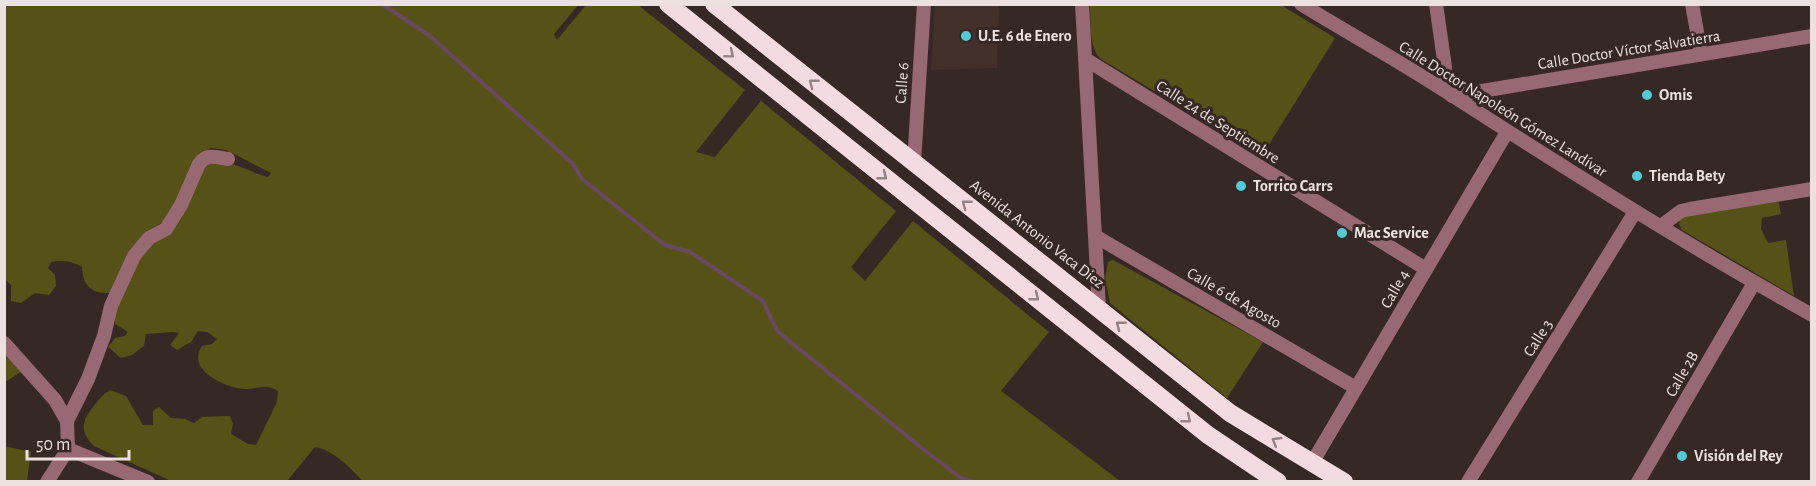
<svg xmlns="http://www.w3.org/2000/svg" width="1816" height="486" viewBox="0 0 1816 486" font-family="'Alegreya Sans',sans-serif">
	<rect width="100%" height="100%" fill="#362925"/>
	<!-- built -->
	<polygon fill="#43302a" points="935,5 999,5 997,68 931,70"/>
	<!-- green -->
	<g fill="#565117">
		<path d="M4,5h574l-24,29 3,6 29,-35h52l107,85 -49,62 19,5 46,-56 135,110 -45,56 14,14 48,-60 136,111 -48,59 119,90 -757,1c-11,-13 -31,-33 -48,-35l-28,34h-116l-77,-35c-14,-14 -13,-24 -1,-39 6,-7 9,-12 17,-17l16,6 17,29h10v-14l6,-4 12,11 14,1 9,4 8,-6 28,-1 3,8 -2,10 17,10 8,1 21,-43 1,-11c-12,-8 -19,-2 -32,-2 -19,0 -61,-19 -44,-43l10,-2 5,-5 -10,-7 -9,-1 -7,11 -14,8 -7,-5 9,-12 -6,-1 -27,2 -2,12 -12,9 -11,3 -13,-11 7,-9 10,-2 3,-4 -13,-8 -1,-10 19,-43 13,-22 27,-21 29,-60c18,-16 46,4 66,9l3,-4 -45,-23 -15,-2 -11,5 -6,8 -18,42 -13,19 -16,9 -17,19 -20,43c-18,1 -27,-7 -28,-26 -10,-6 -19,-7 -31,-5l-3,6 7,7 1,11 -7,9 -14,-2 -14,10 -10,-2v-16l-7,-6z"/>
		<path d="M1090,5h191l54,33 -73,118 -161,-97c-13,-12 -10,-38 -11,-54z"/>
		<polygon points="1778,198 1781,214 1762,218 1761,229 1768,243 1786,240 1794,296 1682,230 1679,224 1681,215"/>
		<polygon points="1113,260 1263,342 1227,398 1110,303 1105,278 1108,262"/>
		<polygon points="4,354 21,372 5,382 4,382"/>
		<polygon points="5,446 31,452 27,481 5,481"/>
	</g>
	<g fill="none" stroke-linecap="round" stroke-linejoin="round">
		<!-- stream -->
		<polyline stroke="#694a62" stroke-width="4" points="382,4 430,36 572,163 582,179 665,245 690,252 763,301 777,331 928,453 961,478 974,482"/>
		<!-- minor -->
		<g stroke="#986873" stroke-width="14">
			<polyline points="1082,4 1099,308"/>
			<path d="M1301,4c47,29 95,55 141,85 121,78 243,155 370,226"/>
			<polyline points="1436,4 1445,67 1442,89"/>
			<polyline points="1692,4 1701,54"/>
			<polyline points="1085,59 1426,269"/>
			<polyline points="1452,96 1812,36"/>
			<polyline points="914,163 924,4"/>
			<polyline points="1661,226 1681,211 1690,209 1812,189"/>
			<polyline points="1095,236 1356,388"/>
			<polyline points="4,343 55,400 67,421 68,449 148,482"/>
			<path d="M67,421l21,-42 16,-43 7,-30 23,-50 15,-18 17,-9 15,-24 18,-41c8,-11 17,-7 29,-5"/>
			<polyline points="1312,463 1507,132"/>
			<polyline points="47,482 68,449"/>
			<polyline points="1468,482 1635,212"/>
			<polyline points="1638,482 1754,283"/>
		</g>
		<!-- highway -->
		<g stroke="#f3dbdf" stroke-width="18">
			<polyline points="668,4 1208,435 1278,482"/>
			<polyline points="714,4 1230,413 1344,482"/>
		</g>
	</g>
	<!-- one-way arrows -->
	<defs><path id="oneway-chevron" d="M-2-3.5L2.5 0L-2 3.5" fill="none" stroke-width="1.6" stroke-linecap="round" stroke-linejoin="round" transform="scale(1.5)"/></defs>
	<g stroke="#948282">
		<use href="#oneway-chevron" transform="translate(730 54) rotate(39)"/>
		<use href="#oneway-chevron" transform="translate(813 83) rotate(-142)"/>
		<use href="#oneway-chevron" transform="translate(883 176) rotate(39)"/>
		<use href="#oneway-chevron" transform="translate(966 204) rotate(-142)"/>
		<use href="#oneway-chevron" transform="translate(1035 297) rotate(39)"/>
		<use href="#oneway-chevron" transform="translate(1120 325) rotate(-141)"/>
		<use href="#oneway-chevron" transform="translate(1187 419) rotate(39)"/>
		<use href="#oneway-chevron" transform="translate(1276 441) rotate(-149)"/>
	</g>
	<!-- markers -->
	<g fill="#52cbd7" stroke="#362925" stroke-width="2">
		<circle cx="966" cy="36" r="6"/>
		<circle cx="1647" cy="95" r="6"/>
		<circle cx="1637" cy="176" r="6"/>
		<circle cx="1241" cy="186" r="6"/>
		<circle cx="1342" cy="233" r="6"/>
		<circle cx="1682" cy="456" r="6"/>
	</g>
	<g text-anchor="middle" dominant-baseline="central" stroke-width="6" stroke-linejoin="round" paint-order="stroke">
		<!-- poi labels -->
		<g font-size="16" font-weight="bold" fill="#ebe2df" stroke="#362925" text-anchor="start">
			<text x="978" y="36">U.E. 6 de Enero</text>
			<text x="1659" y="95">Omis</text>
			<text x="1649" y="176">Tienda Bety</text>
			<text x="1253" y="186">Torrico Carrs</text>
			<text x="1354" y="233">Mac Service</text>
			<text x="1694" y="456">Visión del Rey</text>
		</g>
		<!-- street labels -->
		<g font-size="16" fill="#ebe2df" stroke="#362925">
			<text transform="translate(1629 50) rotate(-9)">Calle Doctor Víctor Salvatierra</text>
			<text transform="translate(902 83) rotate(-86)">Calle 6</text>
			<text transform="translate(1503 109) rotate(32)">Calle Doctor Napoleón Gómez Landívar</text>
			<text transform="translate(1218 122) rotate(32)">Calle 24 de Septiembre</text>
			<text transform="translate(1037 234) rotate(38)">Avenida Antonio Vaca Diez</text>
			<text transform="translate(1395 289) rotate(-60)">Calle 4</text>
			<text transform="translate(1234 298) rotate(30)">Calle 6 de Agosto</text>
			<text transform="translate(1538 338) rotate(-58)">Calle 3</text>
			<text transform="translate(1682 374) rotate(-60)">Calle 2B</text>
		</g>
	</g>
	<!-- border -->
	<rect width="1816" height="486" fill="none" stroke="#ebe2df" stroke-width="12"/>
	<!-- scale -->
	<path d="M27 450v9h102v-9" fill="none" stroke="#ebe2df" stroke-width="3"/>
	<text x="36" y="450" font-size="18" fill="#ebe2df" stroke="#362925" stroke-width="4.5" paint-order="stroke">50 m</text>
</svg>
